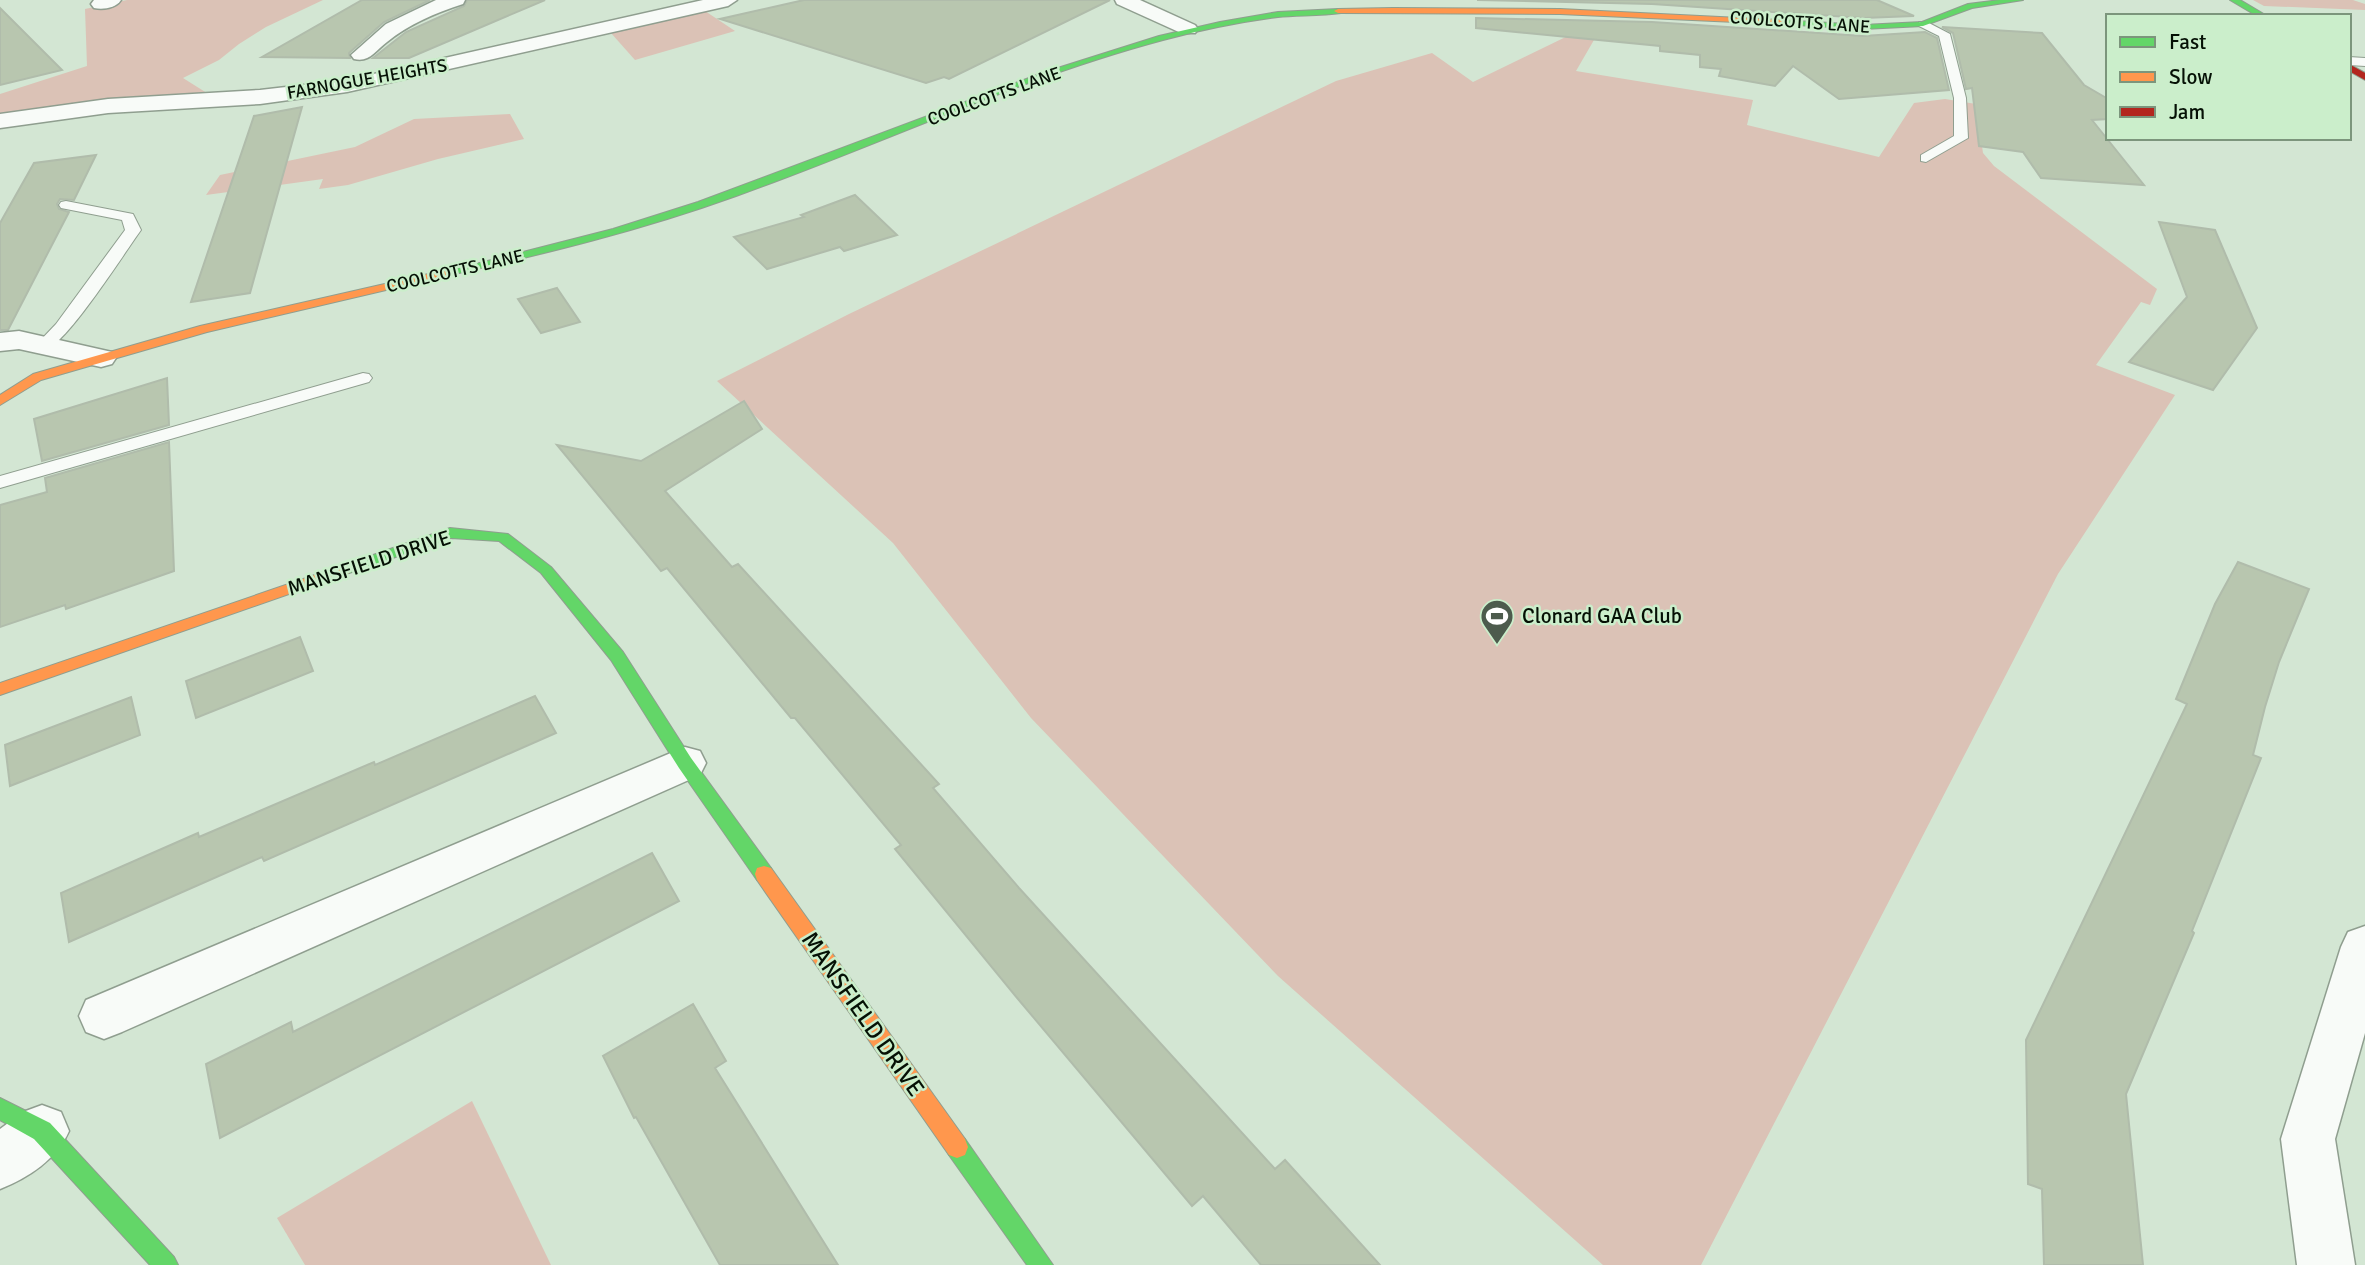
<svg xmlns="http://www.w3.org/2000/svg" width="2365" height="1265" viewBox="0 0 2365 1265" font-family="Signika,sans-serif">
	<rect width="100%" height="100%" fill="#d3e6d3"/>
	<!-- green -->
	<g fill="#dbc2b6">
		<polygon points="127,0 323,0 266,27 239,44 219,60 183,78 210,95 0,115 0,94 87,66 85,9"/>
		<polygon points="2253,0 2353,0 2365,4 2365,10 2264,6"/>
		<polygon points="705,11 735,31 635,60 611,33"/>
		<polygon points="1584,20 1605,21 1576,71 1753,100 1747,125 1879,157 1914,103 1945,99 1976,104 1983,153 1994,166 2157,289 2150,305 2141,302 2096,365 2175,395 2058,574 1701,1265 1603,1265 1278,976 1031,718 893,543 717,381 849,314 1336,81 1432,53 1473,82 1578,31"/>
		<polygon points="510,114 524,139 438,159 348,185 319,189 323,179 206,195 220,175 355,147 414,119"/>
		<polygon points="472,1101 551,1265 305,1265 277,1218"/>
	</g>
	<!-- building -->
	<g fill="#b8c6af" stroke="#b0bcab" stroke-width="2">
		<polygon points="362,0 430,0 384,22 349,53 350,58 262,57"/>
		<polygon points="467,0 545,0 409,58 373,58 406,32 464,6"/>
		<polygon points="804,0 1110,0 949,79 944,77 926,83 720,19"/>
		<polygon points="1477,0 1877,0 1914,16 1863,18 1652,4"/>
		<polygon points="0,8 62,70 0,85"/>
		<polygon points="1476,18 1652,22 1863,36 1925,32 1937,38 1949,90 1839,99 1793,66 1775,86 1719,76 1721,69 1700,67 1700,55 1660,51 1660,46 1476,28"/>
		<polygon points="1942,27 2042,33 2084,85 2108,99 2108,119 2092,120 2144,185 2041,178 2023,152 1979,146 1972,88 1966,89 1953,33"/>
		<polygon points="302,107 250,293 191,302 254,116"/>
		<polygon points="96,155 74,200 60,199 57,204 59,209 69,212 8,330 0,330 0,223 34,163"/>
		<polygon points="855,195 897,235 844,251 840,247 767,269 734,237 804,217 801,215"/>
		<polygon points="2159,222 2215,230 2257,328 2213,390 2129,362 2187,297"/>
		<polygon points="557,288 580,322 541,333 518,299"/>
		<polygon points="167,378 169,425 42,461 34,419"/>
		<polygon points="744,401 762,429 665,491 732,567 738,564 939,784 933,788 1019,888 1275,1169 1285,1160 1380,1265 1261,1265 1203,1196 1192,1206 1018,999 895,849 901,845 795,718 791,718 667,568 661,571 557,445 641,461"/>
		<polygon points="169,442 174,571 66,609 65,605 0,627 0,505 47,492 45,478"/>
		<polygon points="2238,562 2309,589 2279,662 2265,707 2253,755 2261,758 2192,931 2194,933 2126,1094 2143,1265 2044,1265 2042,1189 2028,1184 2026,1040 2187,704 2176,699 2215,604"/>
		<polygon points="300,637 313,671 196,718 186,681"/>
		<polygon points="535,696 556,733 264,861 262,857 69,942 61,893 198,833 199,837 374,762 375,765"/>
		<polygon points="131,697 140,735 10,786 5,745"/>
		<polygon points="652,853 679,901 220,1138 206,1064 291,1022 293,1032"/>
		<polygon points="693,1004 726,1061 715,1068 838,1265 720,1265 636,1117 634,1118 603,1056"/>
	</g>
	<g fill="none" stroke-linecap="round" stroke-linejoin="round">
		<defs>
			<g id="lane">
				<polygon points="1919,22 1927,22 1950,34 1966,98 1968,138 1926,162 1921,161 1921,155 1954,136 1954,98 1939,36 1919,26"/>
				<polygon points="2349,57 2365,58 2365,66 2349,65"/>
				<path d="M66,201l67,13 8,16c-16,22 -75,115 -96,120l-9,-5 20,-21 69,-94 -3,-10 -61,-12 -2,-3 2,-3z"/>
				<polygon points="363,373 369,374 372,378 369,382 0,488 0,476"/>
			</g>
			<g id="street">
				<path d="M94,0h27c-5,8 -18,10 -27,8l-3,-4z"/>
				<path d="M436,0h29l-2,4c-28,9 -54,20 -76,38 -12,9 -18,21 -33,17l-3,-4 35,-31z"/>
				<polygon points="703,0 737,0 728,6 347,92 260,104 108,113 0,128 0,114 108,99 260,90 347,80"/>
				<polygon points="1115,0 1140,0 1195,25 1198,29 1195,33 1181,33 1117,4"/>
				<polygon points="19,331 112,352 116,358 112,364 101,367 19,349 0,351 0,333"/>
				<polygon points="685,747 700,751 706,763 700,775 122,1032 104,1039 86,1032 79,1016 86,1000"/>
				<polygon points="2365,926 2365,1033 2335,1139 2355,1265 2297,1265 2281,1139 2341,947 2348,932"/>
				<path d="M42,1105l19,7 8,19c-12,28 -41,47 -69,58v-60l23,-17z"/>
			</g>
			<g id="fast">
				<polygon points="2000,0 2023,0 1972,8 1923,26 1863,29 1781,24 1777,22 1781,20 1863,25 1922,22 1968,4"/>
				<polygon points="2230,0 2240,0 2267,16 2257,16"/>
				<path d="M1338,9l3,4c-21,3 -43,2 -63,4 -39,5 -77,13 -115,23 -146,39 -284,105 -427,156 -94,34 -192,58 -290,80l-6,-3 173,-44 85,-27 347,-130 114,-36 61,-14 58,-10z"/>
				<polygon points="450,528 508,534 551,567 623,652 691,758 771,868 773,874 771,880 764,882 757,880 679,768 611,660 541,573 499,541 451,538 349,573 344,575 337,570 339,567"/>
				<polygon points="0,1098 50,1123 174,1257 178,1265 150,1265 34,1139 0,1120"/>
				<polygon points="957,1136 965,1139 1053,1265 1027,1265 949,1155 946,1147 949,1139"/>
			</g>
			<g id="slow">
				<polygon points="1393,8 1560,9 1781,20 1785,22 1781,24 1560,14 1338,13 1334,11 1338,9"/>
				<polygon points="446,270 450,271 450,275 207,332 41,380 0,405 0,395 33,374 200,326"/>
				<polygon points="344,565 349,567 351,570 349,573 0,695 0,683"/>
				<polygon points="764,866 771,868 965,1139 968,1147 965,1155 957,1158 949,1155 757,880 755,874 757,868"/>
			</g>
			<polygon id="jam" points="2349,64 2365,73 2365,80 2349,71"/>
		</defs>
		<!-- lane casing -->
		<use href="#lane" stroke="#8f9e8f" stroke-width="2"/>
		<!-- street casing -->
		<use href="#street" stroke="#8f9e8f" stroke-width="3"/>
		<!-- fast casing -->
		<use href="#fast" stroke="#8f9e8f" stroke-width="2"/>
		<!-- slow casing -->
		<use href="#slow" stroke="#8f9e8f" stroke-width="2"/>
		<!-- jam casing -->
		<use href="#jam" stroke="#8f9e8f" stroke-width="2"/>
		<!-- lane -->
		<use href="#lane" fill="#f8fbf8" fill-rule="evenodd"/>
		<!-- street -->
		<use href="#street" fill="#f8fbf8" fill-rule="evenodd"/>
		<!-- fast -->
		<use href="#fast" fill="#63d668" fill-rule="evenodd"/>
		<!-- slow -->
		<use href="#slow" fill="#ff974d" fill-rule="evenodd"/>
		<!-- jam -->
		<use href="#jam" fill="#b3261e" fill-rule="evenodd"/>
	</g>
	<!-- icons -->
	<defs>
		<symbol id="stadium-pin" viewBox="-11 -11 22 30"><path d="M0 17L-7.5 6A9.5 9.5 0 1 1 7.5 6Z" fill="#4d5b4d" stroke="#cbeecb"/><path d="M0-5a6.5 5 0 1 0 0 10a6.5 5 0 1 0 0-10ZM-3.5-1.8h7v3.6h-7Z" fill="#fff"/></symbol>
	</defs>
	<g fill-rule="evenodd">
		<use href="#stadium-pin" x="1478" y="597" width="38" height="52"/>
	</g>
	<g text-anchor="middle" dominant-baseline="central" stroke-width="5" stroke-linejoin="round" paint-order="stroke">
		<!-- far-street labels -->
		<g font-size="18" fill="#051005" stroke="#cbeecb">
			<text transform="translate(1800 22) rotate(4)">COOLCOTTS LANE</text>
			<text transform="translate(367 79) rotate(-10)">FARNOGUE HEIGHTS</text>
			<text transform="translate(994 96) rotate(-20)">COOLCOTTS LANE</text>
			<text transform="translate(455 271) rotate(-13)">COOLCOTTS LANE</text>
		</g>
		<!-- street labels -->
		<g font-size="21" fill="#051005" stroke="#cbeecb">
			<text transform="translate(369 563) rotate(-18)">MANSFIELD DRIVE</text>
		</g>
		<!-- poi labels -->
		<g font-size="21" fill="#051005" stroke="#cbeecb" text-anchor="start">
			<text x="1522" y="616">Clonard GAA Club</text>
		</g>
		<!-- near-street labels -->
		<g font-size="24" fill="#051005" stroke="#cbeecb">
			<text transform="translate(863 1014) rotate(55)">MANSFIELD DRIVE</text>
		</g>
	</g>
	<!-- legend -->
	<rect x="2106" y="14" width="245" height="126" fill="#cbeecb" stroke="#7c957c" stroke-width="2"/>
	<rect x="2120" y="37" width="35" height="10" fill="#63d668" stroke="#7c957c" stroke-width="2"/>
	<text x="2169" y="49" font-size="21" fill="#051005">Fast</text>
	<rect x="2120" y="72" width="35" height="10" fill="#ff974d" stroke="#7c957c" stroke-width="2"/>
	<text x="2169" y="84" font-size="21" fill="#051005">Slow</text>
	<rect x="2120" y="107" width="35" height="10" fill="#b3261e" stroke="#7c957c" stroke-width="2"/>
	<text x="2169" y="119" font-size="21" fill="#051005">Jam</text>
</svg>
